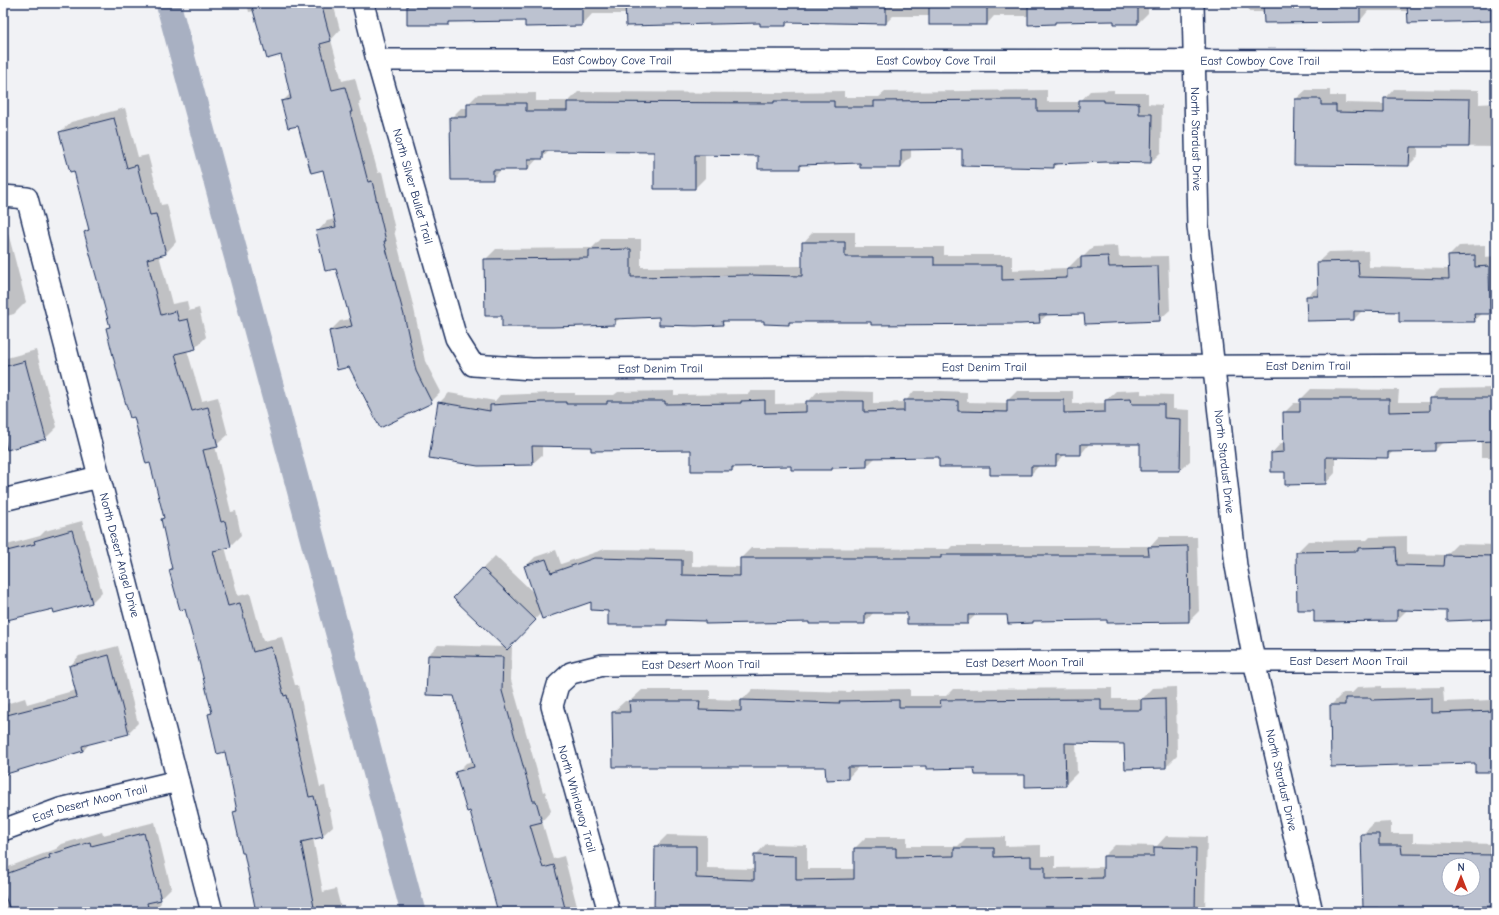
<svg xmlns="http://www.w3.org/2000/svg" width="1499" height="915" viewBox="0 0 1499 915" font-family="'Comic Neue',sans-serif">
	<rect width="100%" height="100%" fill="#f1f2f5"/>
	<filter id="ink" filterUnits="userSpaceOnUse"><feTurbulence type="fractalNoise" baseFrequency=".025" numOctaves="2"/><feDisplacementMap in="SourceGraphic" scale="8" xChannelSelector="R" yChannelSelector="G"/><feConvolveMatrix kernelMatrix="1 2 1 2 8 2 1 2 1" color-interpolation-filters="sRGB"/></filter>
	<g filter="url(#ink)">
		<!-- shadow -->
		<g fill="#0003" fill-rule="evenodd">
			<polygon points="247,3 333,3 340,30 331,40 342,81 355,78 361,101 359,103 378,173 382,172 395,230 394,231 414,309 425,361 441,392 431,402 330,331 340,321 351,319 337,268 318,231 327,221 335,219 323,169 299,124 282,102 291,93 281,54 254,11 249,12"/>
			<polygon points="408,3 1159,3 1154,8 1148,8 1148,13 1138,23 1115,20 1057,21 1054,23 1029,16 994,16 987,24 930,16 893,16 886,23 790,21 786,25 761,22 627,14 592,14 582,25 526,20 452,21 448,24"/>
			<polygon points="1248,3 1496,3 1496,15 1491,20 1408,11 1368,11 1360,21 1264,12 1249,12"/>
			<polygon points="1394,89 1479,90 1479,104 1496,103 1496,147 1418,146 1418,156 1409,165 1295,164 1296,99 1306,90 1330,90 1330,96 1345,96 1345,103 1385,104 1385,99"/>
			<polygon points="1047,90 1047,102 1080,102 1090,91 1114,90 1114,93 1148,93 1148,104 1162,105 1161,152 1151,162 1058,163 1054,167 963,148 911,149 911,157 901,167 861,162 804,163 799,168 759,156 705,154 705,178 695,188 655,188 655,151 550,150 542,158 538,158 528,169 502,169 492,179 451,118 461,108 468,108 468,104 478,94 536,93 536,101 569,101 578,92 783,93 785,92 844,91 844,97 879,97 885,92"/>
			<polygon points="125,108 138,157 148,155 161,205 167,204 176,242 166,253 159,255 172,304 187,301 189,311 199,308 206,337 195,348 187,350 202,401 218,397 228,435 215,446 231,512 236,511 241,535 230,546 225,547 238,596 250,593 263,641 282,637 295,685 298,685 320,787 325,786 333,826 322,836 313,838 323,892 336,889 342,912 258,912 245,851 234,812 237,809 225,751 209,714 212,711 185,608 170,570 173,568 162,519 165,517 151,462 107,329 110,325 85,232 89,228 75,170 60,132 71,122"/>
			<polygon points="6,225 26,302 14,314 3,317 3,226"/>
			<polygon points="813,232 855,232 855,247 944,247 944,255 1012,255 1012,270 1068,268 1078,258 1082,258 1093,247 1118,246 1119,257 1168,256 1170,310 1159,320 1085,313 1048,314 1039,322 792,321 789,324 765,320 726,320 722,324 660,316 621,317 614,324 503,315 485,260 496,249 592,248 601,239 641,239 641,267 803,266 803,243"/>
			<polygon points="1485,245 1485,257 1496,256 1496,313 1483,313 1474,321 1400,311 1363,310 1354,319 1307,296 1319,286 1318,262 1329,252 1368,251 1369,267 1449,269 1449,256 1459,246"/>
			<polygon points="36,350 57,427 46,438 3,450 3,359"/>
			<polygon points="1496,388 1496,457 1481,457 1481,441 1444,441 1435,450 1393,451 1388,457 1335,456 1335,473 1326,483 1286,471 1272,453 1281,443 1284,443 1284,413 1294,403 1301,403 1301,399 1311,389 1399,390 1398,402 1431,402 1431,399 1440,389"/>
			<polygon points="1141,390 1141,394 1173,395 1173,409 1190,410 1190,461 1180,470 1141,443 1090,443 1081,454 1065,454 1055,465 1040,465 1031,474 940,456 876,457 867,466 834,467 832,469 792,465 736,466 732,470 692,470 692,449 592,446 542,445 542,455 532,464 439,403 449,393 495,401 500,395 551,393 575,393 575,395 614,395 618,392 674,391 674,395 748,394 751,391 775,391 775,404 807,403 817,392 841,391 873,392 873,403 905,402 914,391 941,391 967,392 967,402 1008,403 1008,400 1017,391 1073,391 1073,404 1106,403 1106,400 1116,391"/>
			<polygon points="82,521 102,592 92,602 55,612 53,608 3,607 3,546 40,536 45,531"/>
			<polygon points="1407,536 1407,554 1446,555 1457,544 1496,545 1496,618 1448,620 1448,610 1408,609 1397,620 1315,609 1297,552 1308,541 1367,540 1370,537"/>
			<polygon points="1159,537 1197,537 1199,611 1189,621 1108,619 1034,620 1033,622 1008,614 977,614 967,623 908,612 874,612 864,623 810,621 671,619 666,624 609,610 592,600 541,613 509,647 512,647 511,680 543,792 545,791 551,811 542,821 553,859 564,856 578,910 576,912 499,912 471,809 456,773 466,763 473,761 454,695 428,694 428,655 438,645 506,647 482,569 495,556 535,594 525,567 535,557 556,550 561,564 605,549 692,550 692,566 741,567 741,558 751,548 949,549 952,546 1151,546"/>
			<polygon points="118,646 138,723 128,733 90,743 83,751 3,774 3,705 25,698 27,704 76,690 70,666 79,656"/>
			<polygon points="1382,686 1382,688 1443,687 1444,702 1492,700 1496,695 1496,771 1476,762 1332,766 1331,705 1343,693 1352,693 1358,687"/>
			<polygon points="1176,687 1177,756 1166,767 1125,743 1076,742 1077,773 1065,785 1026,774 975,767 927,765 859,766 848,778 826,766 613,712 625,701 630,701 642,690 710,690 710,699 742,700 753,689 849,692 852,690 910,689 910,696 946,696 953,689 1112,688 1112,699 1142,699 1153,688"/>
			<polygon points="155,822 171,888 160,899 161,903 152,912 3,912 3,869 56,849 62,844 102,832 103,835"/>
			<path d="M1391,822v12h22v8l83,2v61l-28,1 -4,6h-85l-17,-77 12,-12zM1449,865h24v24h-24z"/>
			<polygon points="667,835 707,836 707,868 755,869 755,856 766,844 807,845 807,869 855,869 855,848 866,837 907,837 907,846 958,846 966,838 1005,837 1005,846 1041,845 1041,856 1055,856 1055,868 1104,867 1104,856 1115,845 1157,846 1166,836 1207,837 1205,910 1204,912 971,912 971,909 939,910 938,912 655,912 656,846"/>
		</g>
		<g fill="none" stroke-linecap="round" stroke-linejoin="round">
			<!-- canal -->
			<polyline stroke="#a8b0c2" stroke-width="25" points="168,3 413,912"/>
		</g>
		<!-- building -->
		<g fill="#bcc2d0" stroke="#1b2f5e" fill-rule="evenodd">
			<polygon points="251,3 321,3 331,41 320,44 332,90 345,87 352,112 350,112 368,182 372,181 386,241 384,241 405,319 416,371 432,403 380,428 349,367 337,370 329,331 352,326 336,269 325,271 316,231 336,227 323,170 311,173 298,126 288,128 281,101 291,99 281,55 267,59"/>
			<polygon points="407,3 582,3 582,26 525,27 525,21 449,22 449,25 407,25"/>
			<polygon points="625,3 886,3 886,24 786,22 786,26 760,26 760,23 626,26"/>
			<rect x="929" y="3" width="58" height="22"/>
			<polygon points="1028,3 1138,3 1138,24 1114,24 1114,21 1055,22 1055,24 1028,25"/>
			<polygon points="1263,3 1360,3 1360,22 1264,23"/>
			<polygon points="1407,3 1491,3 1491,21 1408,23"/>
			<polygon points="1384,98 1470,99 1469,147 1410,147 1409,166 1294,165 1295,99 1321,99 1321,105 1336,105 1336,112 1384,113"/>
			<polygon points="1012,100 1037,100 1037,111 1079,111 1079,100 1104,100 1104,102 1139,103 1139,114 1152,114 1151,163 1106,162 1054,164 1054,168 962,166 962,149 901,150 901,168 860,168 860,163 800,165 800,169 758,169 758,156 695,155 695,189 654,189 654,152 543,151 543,159 528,159 528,170 493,170 493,180 451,180 450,117 467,117 467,103 526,103 526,111 567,111 567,102 774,103 774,101 834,101 834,107 874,107 874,101"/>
			<polygon points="114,118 127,168 137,165 150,215 156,214 166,254 147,259 161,315 176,311 179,321 188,319 196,349 175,354 192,411 208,407 218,447 203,450 221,522 225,521 231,547 213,551 228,606 240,603 253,652 271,647 284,696 287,695 309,797 314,796 323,837 301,842 315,912 256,912 244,853 242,853 233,812 237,811 225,752 217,754 208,714 212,713 200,665 185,609 180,610 169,570 172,569 161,519 164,518 150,463 146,464 134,417 130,418 120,384 106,328 110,327 84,232 89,230 74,171 70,172 59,132"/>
			<polygon points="802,242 845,242 845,257 934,257 934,265 1002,265 1002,280 1067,278 1067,268 1081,268 1081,257 1108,256 1109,267 1158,266 1160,321 1085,324 1084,314 1039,315 1040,323 1020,324 871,325 871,322 789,322 789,325 764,324 764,321 722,321 723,325 696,326 659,325 659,317 615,319 615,325 553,327 502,327 502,316 485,316 484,259 589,258 589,250 631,249 631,277 749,275 802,276"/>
			<polygon points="1475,255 1475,267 1489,266 1490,314 1474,314 1475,322 1399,322 1399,312 1354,311 1354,320 1307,321 1306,296 1318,296 1317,262 1358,261 1359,277 1449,279 1448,256"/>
			<polygon points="25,361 46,439 7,450 3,434 3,367"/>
			<polygon points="1430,398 1496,398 1496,441 1435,443 1435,451 1388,452 1388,458 1326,457 1326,484 1285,485 1285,472 1271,472 1271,453 1284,452 1283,412 1300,412 1300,399 1389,399 1389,412 1430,411"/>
			<polygon points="1131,399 1132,404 1164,404 1164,418 1181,419 1180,471 1140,471 1140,444 1081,444 1081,455 1056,455 1056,466 1031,466 1031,475 990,475 990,467 939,467 939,457 867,458 867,467 832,468 832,470 791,470 791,466 732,467 732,471 691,471 691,450 591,451 591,447 532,446 533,465 478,466 429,458 438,402 490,411 490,405 541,402 566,402 566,404 607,404 607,401 665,401 665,404 741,403 741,401 765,400 765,413 806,412 806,401 864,401 864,412 904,411 904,400 931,400 958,401 958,411 1007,412 1007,400 1064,400 1064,413 1105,412 1105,400"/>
			<polygon points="72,530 92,603 54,613 53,609 3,621 3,552 35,544 34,541"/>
			<polygon points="1188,546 1189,622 1107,623 1107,620 1033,621 1033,623 1008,624 1007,615 968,615 968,624 907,624 907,613 865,613 865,624 809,624 809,622 705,624 705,621 667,620 667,625 608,625 608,611 591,610 591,602 542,619 524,566 546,559 551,573 594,558 682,560 682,575 740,576 740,558 941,558 941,555 1149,555 1148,547"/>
			<polygon points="1396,547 1397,565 1444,566 1445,555 1496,556 1496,619 1447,621 1447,611 1397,610 1397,621 1314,622 1314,610 1297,610 1296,552 1358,551 1358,548"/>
			<polygon points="482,568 536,620 507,650 453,598"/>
			<polygon points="109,655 129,734 82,746 83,751 3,775 3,716 77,697 69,666"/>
			<polygon points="428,655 503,657 502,691 533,801 536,801 542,822 530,825 543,868 554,865 566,912 498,912 470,811 467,812 455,772 474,767 454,696 426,695"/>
			<polygon points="1165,698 1166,768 1125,769 1124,744 1065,743 1066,786 1025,787 1025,775 975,775 974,768 926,769 926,766 848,767 848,779 826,780 825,767 613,767 612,712 630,712 629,701 700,701 699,710 741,711 741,700 840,703 839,701 899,700 899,707 941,707 940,700 1101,699 1101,710 1141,710 1141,699"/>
			<polygon points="1345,698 1371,698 1371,700 1432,698 1432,713 1496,711 1496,772 1475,772 1475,763 1331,767 1330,705 1345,705"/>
			<polygon points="144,833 161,900 147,903 149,912 11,912 3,891 3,875 50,858 49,855 90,842 91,846"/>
			<path d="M1361,834h18v11h22l1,9 94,1v51l-39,1v5h-79v-4h-15zM1449,865h24v24h-24z"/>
			<polygon points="655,846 696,846 696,878 754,880 754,855 796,856 796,880 854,879 854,848 896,848 896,857 954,856 954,848 994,848 994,857 1031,856 1031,867 1045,867 1045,879 1103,878 1103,856 1154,856 1154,847 1196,848 1195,912 970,912 970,910 654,912"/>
		</g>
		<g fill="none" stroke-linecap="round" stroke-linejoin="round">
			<defs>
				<g id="street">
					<path id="s1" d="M363,3l14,57 79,278 17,27 59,4 964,-4"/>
					<path id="s2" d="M1193,3l5,223 38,340 18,95 58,251"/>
					<path id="s3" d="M377,60l1119,1"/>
					<path id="s4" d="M3,196l24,2 185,714"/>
					<polyline points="3,500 99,477"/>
					<path id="s5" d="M3,830l57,-21 118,-28"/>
					<path id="s6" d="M609,912l-57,-206 6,-21 13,-12 32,-8 651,-4h242"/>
				</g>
			</defs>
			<!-- street casing -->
			<use href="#street" stroke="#1b2f5e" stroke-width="24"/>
			<!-- street -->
			<use href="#street" stroke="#fff" stroke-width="21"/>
		</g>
	</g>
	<g text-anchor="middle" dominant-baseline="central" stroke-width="4" stroke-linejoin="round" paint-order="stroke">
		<!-- street labels -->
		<g font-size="12" fill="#1b2f5e" stroke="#fff">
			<text stroke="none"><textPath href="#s3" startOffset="235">East Cowboy Cove Trail</textPath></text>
			<text stroke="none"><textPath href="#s3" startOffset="559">East Cowboy Cove Trail</textPath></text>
			<text stroke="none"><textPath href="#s3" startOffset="883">East Cowboy Cove Trail</textPath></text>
			<text stroke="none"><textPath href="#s2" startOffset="136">North Stardust Drive</textPath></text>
			<text stroke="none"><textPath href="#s1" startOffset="190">North Silver Bullet Trail</textPath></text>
			<text stroke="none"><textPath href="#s1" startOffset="1215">East Denim Trail</textPath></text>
			<text stroke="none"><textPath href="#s1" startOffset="891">East Denim Trail</textPath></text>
			<text stroke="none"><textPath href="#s1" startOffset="567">East Denim Trail</textPath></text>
			<text stroke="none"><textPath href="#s2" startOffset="460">North Stardust Drive</textPath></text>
			<text stroke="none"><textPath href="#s4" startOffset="393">North Desert Angel Drive</textPath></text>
			<text stroke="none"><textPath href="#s6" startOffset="1032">East Desert Moon Trail</textPath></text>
			<text stroke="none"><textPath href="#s6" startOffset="708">East Desert Moon Trail</textPath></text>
			<text stroke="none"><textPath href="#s6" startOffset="384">East Desert Moon Trail</textPath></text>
			<text stroke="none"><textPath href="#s2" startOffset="784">North Stardust Drive</textPath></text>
			<text transform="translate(577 799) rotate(74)">North Whirlaway Trail</text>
			<text stroke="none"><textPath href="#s5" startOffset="91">East Desert Moon Trail</textPath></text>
		</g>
	</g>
	<!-- margin -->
	<rect width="1499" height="915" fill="none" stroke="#fff" stroke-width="16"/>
	<rect x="8" y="8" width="1483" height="899" fill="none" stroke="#1b2f5e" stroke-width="1.5" filter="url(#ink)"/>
	<!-- north arrow -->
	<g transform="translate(1461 877)"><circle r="19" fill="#ffffff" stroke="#a4acbf"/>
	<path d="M0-3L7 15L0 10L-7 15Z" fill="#c8321e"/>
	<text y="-6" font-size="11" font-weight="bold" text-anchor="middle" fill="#1b2f5e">N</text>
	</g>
</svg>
